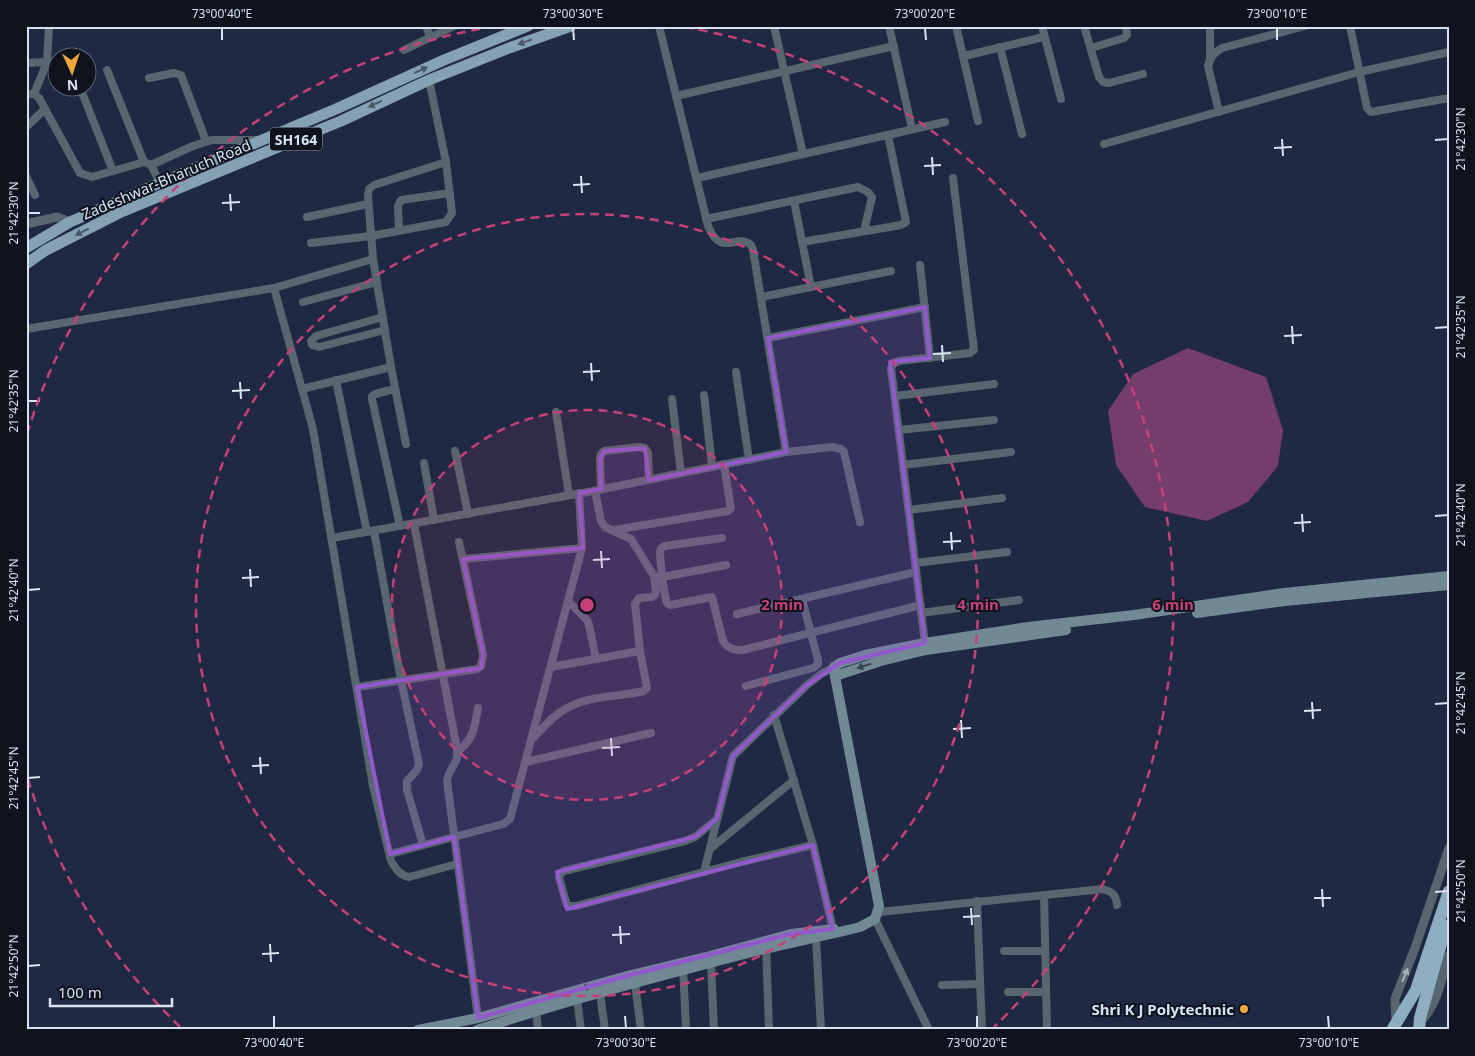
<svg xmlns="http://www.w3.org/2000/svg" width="1475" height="1056" viewBox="0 0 1475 1056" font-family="'Noto Sans',sans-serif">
	<rect width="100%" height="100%" fill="#1f2943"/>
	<!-- green -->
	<polygon fill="#743d6b" points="1188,348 1266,377 1283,430 1278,466 1248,502 1207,521 1145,507 1116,465 1108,411 1133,374"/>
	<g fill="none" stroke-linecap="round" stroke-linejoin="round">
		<!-- minor -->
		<g stroke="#58666f" stroke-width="8">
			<polyline points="426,26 430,37"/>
			<path d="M659,26l49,200c14,33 28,6 43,19l2,5 33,202"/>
			<polyline points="774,26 803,154"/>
			<polyline points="889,26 912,129"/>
			<polyline points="956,26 978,121"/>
			<polyline points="1042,26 1061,99"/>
			<polyline points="1084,26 1099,77 1103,82 1109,83 1143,74"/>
			<polyline points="1350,26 1367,108 1371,112 1449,98"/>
			<polyline points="1000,47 1022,134"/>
			<polyline points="1091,48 1124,38 1127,35 1126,26"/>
			<polyline points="404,50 454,26"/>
			<polyline points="964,56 1044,37"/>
			<polyline points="1210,58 1210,26"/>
			<polyline points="26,63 47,62"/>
			<polyline points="107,70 144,162"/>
			<polyline points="149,78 174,73 181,75 206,141"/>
			<polyline points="81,90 113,171"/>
			<polyline points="26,94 34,94 39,98 80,173 92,177 144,162 151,165 160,183"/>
			<polyline points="34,94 47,62 49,26"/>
			<polyline points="676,96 894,46"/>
			<path d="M1219,112l-11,-46c3,-10 6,-13 14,-18l83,-22"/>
			<polyline points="26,127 45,109"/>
			<polyline points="1104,144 1359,72 1449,52"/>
			<polyline points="151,165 193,146 212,140 257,140"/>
			<polyline points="26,176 35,195"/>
			<polyline points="697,178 945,122"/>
			<polyline points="794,201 811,287"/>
			<polyline points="307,217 368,204"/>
			<polyline points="706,219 858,187 868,192 872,197 864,231"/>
			<polyline points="399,231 398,206 401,200 450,193"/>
			<polyline points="802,242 901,225 906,222 888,135"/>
			<polyline points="311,243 371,236 446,222 452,213 446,162 429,80"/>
			<polyline points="920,265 930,358"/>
			<path d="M274,288l39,141 60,357 18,75c5,8 8,14 18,16l48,-13"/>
			<polyline points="761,297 891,271"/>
			<polyline points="303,302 377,282"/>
			<polyline points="383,317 316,336 311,341 312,345 319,347 385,330"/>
			<polyline points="26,329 274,288 373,259"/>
			<polyline points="768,338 925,307"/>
			<polyline points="736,372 749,460"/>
			<polyline points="336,380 367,532"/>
			<polyline points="302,389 391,367"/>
			<polyline points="395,389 375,394 372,396 372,399 400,526"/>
			<polyline points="704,395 712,467"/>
			<polyline points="895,396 994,384"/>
			<polyline points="672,399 681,473"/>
			<polyline points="556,412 569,495"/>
			<polyline points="899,430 994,420"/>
			<polyline points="406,444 391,367 373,259 368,196 369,189 374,185 446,162"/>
			<polyline points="455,451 468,514"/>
			<polyline points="424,463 434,520"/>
			<polyline points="903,465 1011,452"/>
			<polyline points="601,489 600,459 601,454 604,451 639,447 645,448 648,453 649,480"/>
			<polyline points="595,491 601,521 605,527 631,539 654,576 657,578 726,565"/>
			<polyline points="909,510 1002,498"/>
			<path d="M414,524l43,225c2,17 -8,17 -10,32l31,237"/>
			<polyline points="614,530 728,511 731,508 730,503 724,464"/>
			<polyline points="374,531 401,680 419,764 417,770 407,781 407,790 423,845"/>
			<polyline points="332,538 588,492 786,452 832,447 841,449 844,452 860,522"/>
			<path d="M722,538l-57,8 -4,2 -1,4c1,17 2,35 7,51l3,2 42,-8 11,44c5,8 11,9 20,9l178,-45"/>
			<polyline points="463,559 582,548"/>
			<polyline points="915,563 1007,552"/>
			<polyline points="568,601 587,620 589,625 596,659"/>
			<polyline points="921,613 1019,600"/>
			<polyline points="737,614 916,572"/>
			<polyline points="925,643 891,368 894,363 899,361 970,353 974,350 953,178"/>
			<polyline points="551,667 640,651"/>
			<polyline points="746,686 813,668 818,664 818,660 802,599"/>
			<polyline points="357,687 477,669 481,666 483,654 459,542"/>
			<polyline points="774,715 813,845 833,929"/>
			<path d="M532,739c11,-11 21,-24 35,-31 23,-13 52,-11 77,-17l3,-3 -7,-37 -5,-47 4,-6 13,-1 3,-2 1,-4 -2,-15"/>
			<path d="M457,752c18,-14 17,-24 21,-44"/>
			<polyline points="526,762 651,733"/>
			<polyline points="717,819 695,837 685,841 564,871 561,873 559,877 566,902 568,906 576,906 741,862 813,845"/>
			<polyline points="710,849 794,780"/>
			<polyline points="390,854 503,824 510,819 582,548 579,493"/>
			<polyline points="704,872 733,756 806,686 821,674 834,667"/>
			<polyline points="1044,895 1047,1030"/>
			<polyline points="977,901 982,1030"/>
			<path d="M879,912l224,-23c10,3 13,6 14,16"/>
			<polyline points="875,919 929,1030"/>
			<polyline points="816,938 821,1030"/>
			<polyline points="766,943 769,1030"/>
			<polyline points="1004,951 1045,951"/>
			<polyline points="711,963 714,1030"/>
			<polyline points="683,965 686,1030"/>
			<polyline points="635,984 641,1030"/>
			<polyline points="942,985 980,984"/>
			<polyline points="1008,992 1046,992"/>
			<polyline points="600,993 605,1030"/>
			<polyline points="577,999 581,1030"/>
			<polyline points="536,1010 538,1030"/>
		</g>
		<!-- tertiary -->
		<g stroke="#58666f" stroke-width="9">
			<polyline points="26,224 57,217 70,222"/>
			<polyline points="1396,1021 1395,999 1415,948 1449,848"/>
			<path d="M1421,1021c17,-17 21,-44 28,-66"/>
		</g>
		<!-- secondary -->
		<g stroke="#718895" stroke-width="10">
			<polyline points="1197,613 1285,601 1449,585"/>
			<polyline points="835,676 881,661 926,650 1066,630"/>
			<polyline points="418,1030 478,1018 627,976 710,956 791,934 834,929"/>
			<path d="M477,1030c91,-30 183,-54 275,-78 36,-9 72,-16 108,-25l15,-8 4,-13 -45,-235v-4l6,-4 25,-8 60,-12 103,-16 106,-12 150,-22 165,-17"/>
		</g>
		<!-- primary -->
		<g stroke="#84a2b3" stroke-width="11">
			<polyline points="26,248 70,222 160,183 336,109 444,60 528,26"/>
			<polyline points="26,264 46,250 119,213 341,121 429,80 509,48 571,26"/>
		</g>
		<!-- trunk -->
		<g stroke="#8caec0" stroke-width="12">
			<polyline points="1392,1030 1416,990 1449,891"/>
			<polyline points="1419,1030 1420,1018 1446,926"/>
		</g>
	</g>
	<!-- one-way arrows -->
	<defs><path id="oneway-solid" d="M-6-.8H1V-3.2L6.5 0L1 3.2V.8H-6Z" transform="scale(1.25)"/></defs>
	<g fill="#495a68">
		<use href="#oneway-solid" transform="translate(525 42) rotate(161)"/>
		<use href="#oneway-solid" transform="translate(421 70) rotate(-24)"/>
		<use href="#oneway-solid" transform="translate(375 104) rotate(155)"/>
		<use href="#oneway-solid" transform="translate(82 232) rotate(153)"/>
	</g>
	<g fill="#36424e">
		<use href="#oneway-solid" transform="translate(864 666) rotate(162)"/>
		<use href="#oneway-solid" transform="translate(584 988) rotate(-16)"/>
	</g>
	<use fill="#a6b0be" href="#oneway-solid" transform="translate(1405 975) rotate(-68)"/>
	<!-- marked area -->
	<path fill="#9359cc" fill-opacity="0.2" stroke="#9359cc" stroke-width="4" stroke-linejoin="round" d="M925,307l5,51 -40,4 35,281 -85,20 -34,23 -73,70 -16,63 -22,18 -138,35 10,37 246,-64 20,84 -42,5 -164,42 -149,42 -24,-181 -64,17 -33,-167 124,-19 2,-14 -20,-95 120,-11 -4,-55 22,-4 -1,-30 4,-8 41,-3 4,32 137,-28 -18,-114z"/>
	<!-- ticks -->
	<path fill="none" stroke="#dae1f2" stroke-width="2" d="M222,28v12M573,28l1,12M925,28l1,12M1277,28v12M1282,139l1,17M1435,140l13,-1M1274,148l18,-1M932,157l1,18M924,166l17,-1M581,176l1,17M573,185l17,-1M230,194l1,17M222,203l18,-1M28,213h12M1292,326l1,18M1435,328l13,-1M1284,336l18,-1M942,345l1,17M933,354l18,-1M591,363l1,18M583,372l17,-1M240,382l1,17M232,391l18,-1M28,401h12M1302,514l1,18M1435,516l13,-1M1294,523l17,-1M951,532l1,18M943,542l18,-1M601,551l1,17M593,560l17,-1M250,569l1,18M242,578l17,-1M28,590l12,-1M1312,702l1,17M1435,704l13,-1M1304,711l17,-1M961,720l1,18M953,729l18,-1M611,738l1,18M602,748l18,-1M260,757l1,17M252,766l17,-1M28,778l12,-1M1322,889l1,18M1435,892l13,-1M1314,898h17M971,908l1,17M963,917l17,-1M620,926l1,18M612,935l18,-1M270,944l1,18M262,954l17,-1M28,966l12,-1M274,1016v12M625,1016l1,12M977,1016v12M1328,1016l1,12"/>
	<!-- distance rings -->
	<circle cx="587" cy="605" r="195" fill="#c74079" fill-opacity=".12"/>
	<g fill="none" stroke="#c74079" stroke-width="2.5" stroke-dasharray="9 6">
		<circle cx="587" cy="605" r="195"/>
		<circle cx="587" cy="605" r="391"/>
		<path d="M180 1027A586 586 0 0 1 27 776M27 434A586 586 0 0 1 490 27M684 27A586 586 0 0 1 994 1027"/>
	</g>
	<!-- markers -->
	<circle fill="#eda83b" stroke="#0e131e" stroke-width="2" cx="1244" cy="1009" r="5"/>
	<g text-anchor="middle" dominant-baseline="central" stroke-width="4" stroke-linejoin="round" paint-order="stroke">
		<!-- shield labels -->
		<rect fill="#0e131e" stroke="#9da3b2" stroke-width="1" x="270" y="127.5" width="52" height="23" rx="4"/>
		<g font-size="14" font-weight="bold" fill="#dae1f2">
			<text x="296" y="139">SH164</text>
		</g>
		<!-- street labels -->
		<g font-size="15" fill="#dae1f2" stroke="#0e131e">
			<text transform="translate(166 179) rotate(-23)">Zadeshwar-Bharuch Road</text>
		</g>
		<!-- poi labels -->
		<g font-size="15" font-weight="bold" fill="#dae1f2" stroke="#0e131e" text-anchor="end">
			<text x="1234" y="1009">Shri K J Polytechnic</text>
		</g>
	</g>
	<circle cx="587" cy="605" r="8" fill="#c74079" stroke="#0e131e" stroke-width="2.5"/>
	<g font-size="15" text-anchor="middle" font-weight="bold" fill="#c74079" stroke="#0e131e" stroke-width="4" stroke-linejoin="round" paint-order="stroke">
		<text x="782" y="610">2 min</text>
		<text x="978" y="610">4 min</text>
		<text x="1173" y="610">6 min</text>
	</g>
	<!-- border -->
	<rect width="1475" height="1056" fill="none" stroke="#0e131e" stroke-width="55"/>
	<!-- north arrow -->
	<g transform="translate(72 72) rotate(177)"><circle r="24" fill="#0e131e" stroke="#606573"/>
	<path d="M0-4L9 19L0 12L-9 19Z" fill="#eda83b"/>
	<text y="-8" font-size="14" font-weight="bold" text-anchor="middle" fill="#dae1f2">N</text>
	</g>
	<!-- scale -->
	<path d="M50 998v8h122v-8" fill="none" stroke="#dae1f2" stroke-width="2.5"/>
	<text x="58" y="998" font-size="15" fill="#dae1f2" stroke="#0e131e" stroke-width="4" paint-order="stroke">100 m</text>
	<rect x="28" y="28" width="1420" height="1000" fill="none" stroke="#dae1f2" stroke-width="2"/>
	<g font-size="12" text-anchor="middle" fill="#dae1f2">
		<text x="222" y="18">73°00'40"E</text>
		<text x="573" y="18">73°00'30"E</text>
		<text x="925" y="18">73°00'20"E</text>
		<text x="1277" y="18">73°00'10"E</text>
		<text transform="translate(1461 139) rotate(-90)" y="4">21°42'30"N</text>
		<text transform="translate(14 213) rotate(-90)" y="4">21°42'30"N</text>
		<text transform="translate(1461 327) rotate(-90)" y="4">21°42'35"N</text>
		<text transform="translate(14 401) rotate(-90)" y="4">21°42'35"N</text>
		<text transform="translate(1461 515) rotate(-90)" y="4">21°42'40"N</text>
		<text transform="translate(14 590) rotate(-90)" y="4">21°42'40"N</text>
		<text transform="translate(1461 703) rotate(-90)" y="4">21°42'45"N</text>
		<text transform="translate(14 778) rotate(-90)" y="4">21°42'45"N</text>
		<text transform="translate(1461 891) rotate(-90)" y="4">21°42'50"N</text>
		<text transform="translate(14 966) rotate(-90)" y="4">21°42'50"N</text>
		<text x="274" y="1047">73°00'40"E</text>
		<text x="626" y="1047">73°00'30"E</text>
		<text x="977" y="1047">73°00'20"E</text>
		<text x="1329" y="1047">73°00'10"E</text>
	</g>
</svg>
